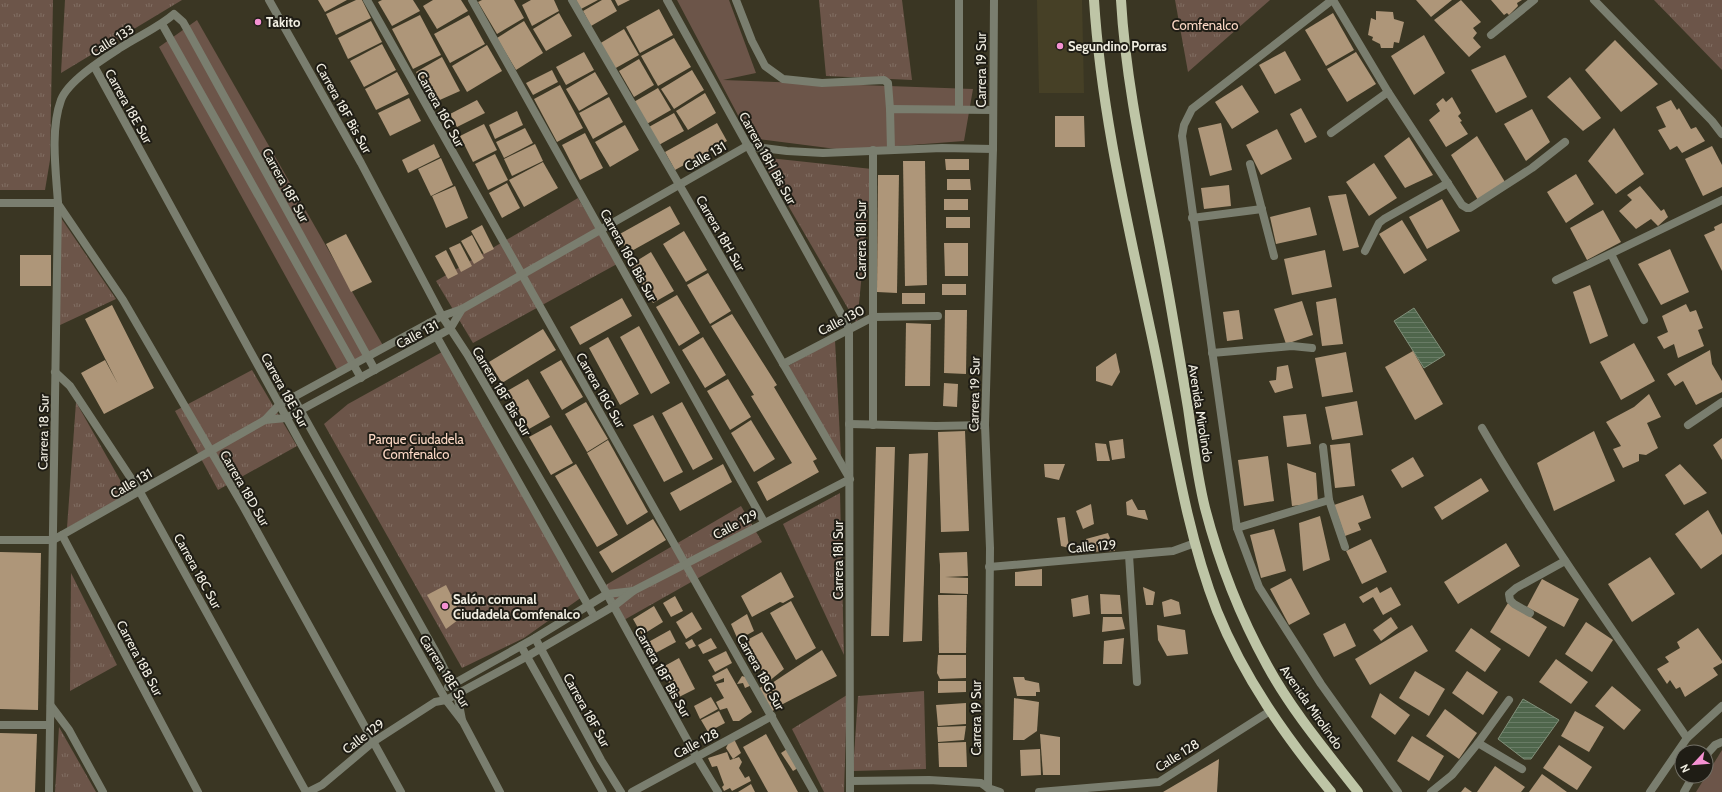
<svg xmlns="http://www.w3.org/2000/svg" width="1722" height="792" viewBox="0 0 1722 792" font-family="Cabin,sans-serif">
	<defs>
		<pattern id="park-tufts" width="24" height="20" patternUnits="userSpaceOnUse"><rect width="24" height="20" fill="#6c5549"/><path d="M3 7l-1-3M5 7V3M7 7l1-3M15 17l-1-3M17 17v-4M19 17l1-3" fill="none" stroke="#816e63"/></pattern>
		<pattern id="water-rules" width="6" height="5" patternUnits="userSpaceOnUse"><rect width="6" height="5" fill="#4f664c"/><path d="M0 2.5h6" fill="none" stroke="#697c66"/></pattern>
	</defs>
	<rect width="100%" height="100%" fill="#3a3623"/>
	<!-- built -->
	<polygon fill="#464026" points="1037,0 1082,0 1084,93 1039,93"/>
	<!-- green -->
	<g fill="#6c5549">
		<polygon points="677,0 729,0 756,73 723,80 973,89 964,141 844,150 750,138"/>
		<polygon points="197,20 385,349 339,373 159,47"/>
		<polygon points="1722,750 1722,792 1696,792"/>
	</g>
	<!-- park -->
	<g fill="url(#park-tufts)">
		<polygon points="0,0 53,0 50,160 45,190 0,190"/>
		<polygon points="65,0 182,0 61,73"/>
		<polygon points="819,0 902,0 912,80 826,76"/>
		<polygon points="1175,0 1270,0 1188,72"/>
		<polygon points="1654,0 1722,0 1722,70"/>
		<polygon points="760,157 872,169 857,324"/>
		<polygon points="578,198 617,264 473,343 436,281"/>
		<polygon points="59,215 116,299 58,326"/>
		<polygon points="835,340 841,458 786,367"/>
		<polygon points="442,352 582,597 524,638 462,668 324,424 348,404"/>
		<polygon points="252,370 297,446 218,490 175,411"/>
		<polygon points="76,402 128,494 67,528"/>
		<polygon points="840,493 844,655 783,524"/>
		<polygon points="741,506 762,542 624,620 604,586"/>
		<polygon points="71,573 117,665 70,691"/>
		<polygon points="924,691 926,769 853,771 858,696"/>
		<polygon points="847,695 844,792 824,792 792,729"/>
		<polygon points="59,727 96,792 55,792"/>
	</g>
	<!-- water -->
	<g fill="url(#water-rules)" stroke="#808f79">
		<polygon points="1414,308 1445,355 1424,368 1394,321"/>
		<polygon points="1523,699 1559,720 1531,759 1524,759 1498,739"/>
	</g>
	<!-- building -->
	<g fill="#ae9679">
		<polygon points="318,0 347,0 325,12"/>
		<polygon points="356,0 362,0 371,18 336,35 326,14"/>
		<polygon points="382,0 413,0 420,11 392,26 378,2"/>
		<polygon points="433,0 461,0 468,11 437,29 423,6"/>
		<polygon points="482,0 514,0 524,18 497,34 478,2"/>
		<polygon points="531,0 554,0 559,11 532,26 522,5"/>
		<polygon points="576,0 598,0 581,9"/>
		<polygon points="602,0 611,0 617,11 591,26 583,11"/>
		<polygon points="615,0 630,0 618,6"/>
		<polygon points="1416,0 1452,0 1431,17"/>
		<polygon points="1461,0 1481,22 1473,28 1477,33 1473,38 1481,47 1469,57 1434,20"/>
		<polygon points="1491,0 1522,0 1517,3 1518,6 1509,15 1507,13 1504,15"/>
		<polygon points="659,9 673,35 640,53 626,27"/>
		<polygon points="1376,11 1393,12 1394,19 1404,22 1399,43 1394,42 1393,48 1381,48 1380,44 1372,40 1373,37 1368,35 1371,18 1376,20"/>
		<polygon points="559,13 572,36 546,51 533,29"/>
		<polygon points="1333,13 1354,50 1326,66 1305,30"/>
		<polygon points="420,15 441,55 413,69 392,29"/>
		<polygon points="469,15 485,44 450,63 434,34"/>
		<polygon points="371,21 382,42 348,59 338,38"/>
		<polygon points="524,21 543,53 516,70 497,38"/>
		<polygon points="624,29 639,55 614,69 599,44"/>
		<polygon points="1424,35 1445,73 1414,95 1391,56"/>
		<polygon points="674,38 691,67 658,86 641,56"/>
		<polygon points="1615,40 1658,84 1621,112 1585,70"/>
		<polygon points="382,44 396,70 364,87 350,61"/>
		<polygon points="487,45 502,71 467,92 452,66"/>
		<polygon points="1285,51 1301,80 1275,94 1259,65"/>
		<polygon points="584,52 594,70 566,85 556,67"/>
		<polygon points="1356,52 1376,84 1347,102 1327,69"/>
		<polygon points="1505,55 1527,97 1496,113 1471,70"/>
		<polygon points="442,57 460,91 433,103 416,72"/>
		<polygon points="639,59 654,85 634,97 619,71"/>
		<polygon points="552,70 558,82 533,95 526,83"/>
		<polygon points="692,70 704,90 674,109 661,89"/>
		<polygon points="397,72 409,94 376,110 365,89"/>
		<polygon points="595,72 608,94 579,111 566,89"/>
		<polygon points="1570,77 1601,118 1583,131 1547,97"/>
		<polygon points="560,85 583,128 557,142 534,99"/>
		<polygon points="1242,85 1259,112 1232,129 1215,102"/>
		<polygon points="658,88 671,110 645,125 632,103"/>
		<polygon points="705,93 716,113 688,130 676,111"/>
		<polygon points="609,97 623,122 593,139 579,113"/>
		<polygon points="1452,97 1461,113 1458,116 1462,121 1460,122 1468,134 1446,147 1429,120 1440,111 1436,104 1443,98 1446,102"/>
		<polygon points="409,98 421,121 390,136 378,113"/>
		<polygon points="477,100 485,113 457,127 450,114"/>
		<polygon points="1671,100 1677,110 1679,108 1691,129 1696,127 1705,141 1682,153 1677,146 1670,150 1658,130 1666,127 1656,107"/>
		<polygon points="1301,108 1317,137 1305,143 1290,114"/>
		<polygon points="1532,109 1550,142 1526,161 1504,124"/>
		<polygon points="517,111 523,125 495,139 489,125"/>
		<polygon points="674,113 684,131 657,146 647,128"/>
		<polygon points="1055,116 1084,116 1085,147 1055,147"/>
		<polygon points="717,123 727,141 675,170 665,152"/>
		<polygon points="1221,123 1232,170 1210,176 1198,128"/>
		<polygon points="484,124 497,150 473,162 460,136"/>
		<polygon points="625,125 639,150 610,167 595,142"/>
		<polygon points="525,128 533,143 504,158 496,142"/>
		<polygon points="1614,128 1644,174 1616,194 1588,161"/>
		<polygon points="1277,129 1292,159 1261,175 1246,145"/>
		<polygon points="585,133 603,168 580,180 562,145"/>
		<polygon points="1477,136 1505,182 1478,200 1451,155"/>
		<polygon points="1409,137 1433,175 1405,188 1384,156"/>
		<polygon points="434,144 440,157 408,173 402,160"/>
		<polygon points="535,144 543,161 512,176 504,159"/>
		<polygon points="1712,146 1722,165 1722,187 1703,196 1685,159"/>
		<polygon points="495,154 508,180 488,190 475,164"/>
		<polygon points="441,158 453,185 431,196 418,169"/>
		<polygon points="945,159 969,159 969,170 946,170"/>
		<polygon points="903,161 925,161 927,285 905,286"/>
		<polygon points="543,162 558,188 524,207 509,180"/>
		<polygon points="1374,163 1397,198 1369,216 1346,182"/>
		<polygon points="1576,174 1594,204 1566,223 1547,192"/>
		<polygon points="878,175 899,175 897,293 877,292"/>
		<polygon points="947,179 970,179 971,190 947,190"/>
		<polygon points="507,183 520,208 502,218 489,193"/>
		<polygon points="1229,185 1231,206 1204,209 1201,188"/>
		<polygon points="455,186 468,218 446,228 432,196"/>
		<polygon points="1640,186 1661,211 1664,209 1668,217 1658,226 1651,219 1636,229 1619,211 1632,200 1627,195"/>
		<polygon points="1346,194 1359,247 1343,251 1328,196"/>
		<rect x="944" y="199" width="24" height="11"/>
		<polygon points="1442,199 1460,231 1427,249 1409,217"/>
		<polygon points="670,206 680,224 628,253 618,235"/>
		<polygon points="1310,207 1317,235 1276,244 1270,217"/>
		<polygon points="1603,210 1621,242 1587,260 1570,228"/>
		<rect x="946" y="217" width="24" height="11"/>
		<polygon points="1402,220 1427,260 1404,274 1379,234"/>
		<polygon points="1722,223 1722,271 1704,235 1715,230 1714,227"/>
		<polygon points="482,225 494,249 484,254 471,231"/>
		<polygon points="684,231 707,270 686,282 663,244"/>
		<polygon points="346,234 372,282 351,292 326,244"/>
		<polygon points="472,235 484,258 474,264 461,241"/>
		<polygon points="460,243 472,266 461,272 449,248"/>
		<polygon points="944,243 968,243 968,276 945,276"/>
		<polygon points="1670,249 1689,292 1661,305 1638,264"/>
		<polygon points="446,250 458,274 448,279 435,256"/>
		<polygon points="1325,250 1332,287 1292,295 1284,259"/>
		<polygon points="651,252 674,291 653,303 630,265"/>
		<rect x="20" y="255" width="31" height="31"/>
		<polygon points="708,273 731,311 710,324 687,285"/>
		<rect x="942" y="284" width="24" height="11"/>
		<polygon points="1590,285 1608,336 1590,344 1573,292"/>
		<rect x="902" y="293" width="23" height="11"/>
		<polygon points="677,295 700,333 679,346 656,307"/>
		<polygon points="622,298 632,316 580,345 570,327"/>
		<polygon points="1336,298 1343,344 1322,346 1316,302"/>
		<polygon points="1302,301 1313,335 1286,344 1274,309"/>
		<polygon points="1686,304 1690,312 1696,310 1703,328 1698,330 1704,346 1678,358 1674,344 1664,349 1657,337 1668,332 1662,316"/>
		<polygon points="112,305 154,388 104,414 81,373 105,360 118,384 85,319"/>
		<polygon points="945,310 967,310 966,374 944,373"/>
		<polygon points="1239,310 1243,339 1227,341 1223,312"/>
		<polygon points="732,314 777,385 774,387 817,459 813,461 819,472 767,501 757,482 792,463 751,396 754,395 711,326"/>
		<polygon points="906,323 931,324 930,386 905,386"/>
		<polygon points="639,326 670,383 651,394 620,337"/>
		<polygon points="543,329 556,350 502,383 489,362"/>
		<polygon points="608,337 639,394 620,405 589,348"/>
		<polygon points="703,337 726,375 705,388 682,350"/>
		<polygon points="1634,343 1655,381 1621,400 1600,362"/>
		<polygon points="1710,350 1712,364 1722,381 1722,392 1696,405 1683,381 1675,386 1667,374"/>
		<polygon points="1413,351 1443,404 1415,420 1385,367"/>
		<polygon points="1346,352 1353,392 1322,397 1315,358"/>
		<polygon points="1116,353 1120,372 1112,386 1096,381 1096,367"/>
		<polygon points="561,360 583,397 562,410 540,372"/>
		<polygon points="1288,365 1293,388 1275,393 1269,381 1276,380 1277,367"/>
		<polygon points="528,379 550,417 529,429 507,391"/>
		<polygon points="728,379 751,417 730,430 707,391"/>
		<polygon points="944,383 958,384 957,407 943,406"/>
		<polygon points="1649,394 1661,417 1647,423 1658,448 1646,455 1639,454 1639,461 1623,468 1613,449 1621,446 1606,422 1634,407"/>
		<polygon points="1357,401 1363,435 1332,440 1325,407"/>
		<polygon points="586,402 608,439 587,452 565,414"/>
		<polygon points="682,402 713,459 693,470 662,413"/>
		<polygon points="1306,414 1311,444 1287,447 1283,416"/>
		<polygon points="653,415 683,472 664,482 633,425"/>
		<polygon points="751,420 775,459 754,472 731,433"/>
		<polygon points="551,425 573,463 551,475 529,437"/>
		<polygon points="965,431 969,531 941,532 938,432"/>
		<polygon points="1594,431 1615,481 1554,511 1537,463"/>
		<polygon points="1722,438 1722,460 1713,445"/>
		<polygon points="1123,439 1125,458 1112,460 1109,441"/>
		<polygon points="608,440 648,512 627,525 587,453"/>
		<polygon points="1095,443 1106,444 1110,461 1097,461"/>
		<polygon points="1350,443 1355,486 1335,488 1330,445"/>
		<polygon points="876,447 895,447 889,636 871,636"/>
		<polygon points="928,453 922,641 903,642 909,454"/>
		<polygon points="1268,456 1274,501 1244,506 1238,460"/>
		<polygon points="1413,457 1424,476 1402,488 1391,470"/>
		<polygon points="1287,463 1316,473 1318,503 1292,506"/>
		<polygon points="576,464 618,535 597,547 555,476"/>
		<polygon points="723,464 732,482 680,511 670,493"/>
		<polygon points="1044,464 1065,464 1059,480 1045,477"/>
		<polygon points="1680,464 1707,493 1684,505 1665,475"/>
		<polygon points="1481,478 1489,491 1442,520 1434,507"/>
		<polygon points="1363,495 1371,518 1358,523 1361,530 1345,536 1334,505"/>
		<polygon points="1132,499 1138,510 1145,510 1148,520 1127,515 1126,502"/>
		<polygon points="1091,504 1094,524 1083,529 1076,511"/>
		<polygon points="1708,510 1722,535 1722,554 1701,569 1675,534"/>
		<polygon points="1320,516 1330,560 1303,571 1299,523"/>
		<polygon points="1065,517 1069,548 1061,546 1057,518"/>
		<polygon points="653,519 666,540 612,573 599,552"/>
		<polygon points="1274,529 1286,571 1261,578 1250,535"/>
		<polygon points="1108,533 1115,551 1086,552 1086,539"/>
		<polygon points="1371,539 1387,572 1362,584 1346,551"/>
		<polygon points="1506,543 1520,566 1458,604 1444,582"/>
		<polygon points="0,552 41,553 38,710 0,709"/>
		<polygon points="967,552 968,576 945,577 968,578 968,594 940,593 940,565 962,565 940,565 939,553"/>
		<polygon points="1650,557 1675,594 1632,622 1608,584"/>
		<polygon points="1042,569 1042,586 1015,586 1015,572"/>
		<polygon points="781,572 794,597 783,603 780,602 752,617 741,596"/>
		<polygon points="1291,578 1310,614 1289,625 1270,589"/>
		<polygon points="1542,579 1579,599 1564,627 1527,607"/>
		<polygon points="446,585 462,617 446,629 427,595"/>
		<polygon points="1143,587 1155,592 1153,605 1146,605"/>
		<polygon points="1377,587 1380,593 1391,587 1401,605 1383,615 1373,597 1363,603 1359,597"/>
		<polygon points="1100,594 1120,595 1122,614 1101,614"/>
		<polygon points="938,595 967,595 966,653 939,653"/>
		<polygon points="1088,595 1090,614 1073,617 1071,599"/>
		<polygon points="675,596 683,611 671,617 663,603"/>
		<polygon points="1171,599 1179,602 1181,614 1164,617 1162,602"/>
		<polygon points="791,601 816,648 796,660 770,613"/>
		<polygon points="1508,603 1547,627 1529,657 1490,632"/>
		<polygon points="654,606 663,622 642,635 633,619"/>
		<polygon points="692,612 702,629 686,639 676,622"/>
		<polygon points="747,614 754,631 738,640 731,624"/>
		<polygon points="1103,617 1122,617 1125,629 1102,632"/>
		<polygon points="1391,617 1398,628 1381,641 1373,630"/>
		<polygon points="1586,622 1613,640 1592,672 1565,654"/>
		<polygon points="1345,623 1356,646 1334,657 1323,634"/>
		<polygon points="1157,625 1185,630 1188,654 1167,656 1158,640"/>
		<polygon points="1412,625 1428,651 1370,685 1355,659"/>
		<polygon points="1471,628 1501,649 1485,672 1455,651"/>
		<polygon points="1698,628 1722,661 1722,663 1713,668 1718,675 1685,697 1680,687 1676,689 1670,680 1667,684 1657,669 1669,662 1665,657 1680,648 1677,642"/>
		<polygon points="670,630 676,642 650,656 643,645"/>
		<polygon points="762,632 784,669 768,682 745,641"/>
		<polygon points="711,638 717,648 703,654 698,645"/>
		<polygon points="1124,638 1122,664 1103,664 1104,641"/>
		<polygon points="692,639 696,646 689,649 685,643"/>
		<polygon points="822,650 837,676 781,705 769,685"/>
		<polygon points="726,651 732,663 715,672 708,660"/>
		<polygon points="938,655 966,655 966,678 940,679 937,673"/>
		<polygon points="679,658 695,689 677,698 661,668"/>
		<polygon points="1556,659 1588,682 1571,704 1539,682"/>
		<polygon points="727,668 752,712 739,721 733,721 727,708 720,710 716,702 724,698 716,684 724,682 724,678 715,682 712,676"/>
		<polygon points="1415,671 1445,689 1429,716 1399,698"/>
		<polygon points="1467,671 1498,692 1483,715 1452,693"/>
		<polygon points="742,676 748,678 752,685 745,688 743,683 737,684"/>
		<polygon points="1013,677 1024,677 1025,680 1039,683 1040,692 1036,692 1036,696 1017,696"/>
		<polygon points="765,679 779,708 772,711 759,688 764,686 761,681"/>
		<polygon points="938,681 966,681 966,692 938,693"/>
		<polygon points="1612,686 1641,710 1624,730 1595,706"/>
		<polygon points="1380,693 1410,715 1395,735 1371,717"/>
		<polygon points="711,697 718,709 700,719 694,706"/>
		<polygon points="1014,698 1039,702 1037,731 1024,740 1013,740"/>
		<polygon points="966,703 966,724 938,726 936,705"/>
		<polygon points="1445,709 1477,733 1459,759 1426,736"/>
		<polygon points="719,711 725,723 708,732 701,720"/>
		<polygon points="1575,711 1604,727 1589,752 1561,736"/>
		<polygon points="966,726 964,740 938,742 937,727"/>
		<polygon points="0,733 37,734 35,792 0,792"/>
		<polygon points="766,734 798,792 768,792 743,747"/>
		<polygon points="1040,734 1060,737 1060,775 1043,775"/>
		<polygon points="1412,736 1444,756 1429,781 1397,761"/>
		<polygon points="734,739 741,753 733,759 726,748 729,742"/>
		<polygon points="966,742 967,767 939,767 938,743"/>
		<polygon points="1559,745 1592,767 1577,790 1543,768"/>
		<polygon points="787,749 798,768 793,771 781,753"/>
		<polygon points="1040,749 1041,775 1021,776 1020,750"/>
		<polygon points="727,752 730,760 739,757 742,762 739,768 745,778 749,776 751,781 732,791 730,788 724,791 722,787 724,785 717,766 712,767 708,758"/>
		<polygon points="1219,759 1217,792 1163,792"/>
		<polygon points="1495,766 1525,787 1521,792 1477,792"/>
		<polygon points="1542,774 1567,792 1529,792"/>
		<polygon points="751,784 755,792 738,792"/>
		<polygon points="1465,787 1472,792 1461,792"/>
	</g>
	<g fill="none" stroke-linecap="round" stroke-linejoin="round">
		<!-- lane -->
		<g stroke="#7a7e6f" stroke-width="8">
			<polyline points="736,0 752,41 765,66 783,79 822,83 884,80 888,83 890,109"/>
			<polyline points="1530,613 1514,604 1510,600 1509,594 1516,588 1565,561"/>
		</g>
		<!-- street -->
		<g stroke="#7a7e6f" stroke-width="8">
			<polyline points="269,0 361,163 442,316 467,354 607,594 696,756 718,792"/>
			<polyline points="367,0 814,792"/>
			<polyline points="472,0 764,522"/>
			<polyline points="667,0 849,328 850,792"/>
			<polyline points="1332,0 1192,109 1184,125 1182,136 1237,528 1259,587 1321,684 1398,792"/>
			<polyline points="1333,0 1388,92 1462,205 1467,208 1470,208 1532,168 1565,142"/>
			<polyline points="1594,0 1712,121 1722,134"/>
			<polyline points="162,24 361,378"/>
			<polyline points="1491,35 1534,0"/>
			<polyline points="94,66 301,444 446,700 463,722 500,792"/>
			<polyline points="959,108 959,0"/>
			<polyline points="1331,133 1388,92"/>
			<polyline points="873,150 873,425"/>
			<polyline points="891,150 890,109 993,110"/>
			<polyline points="1250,164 1274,256"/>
			<polyline points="0,203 58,203"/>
			<polyline points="58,204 123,300 180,398 243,506 401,792"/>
			<polyline points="1192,218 1262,209"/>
			<polyline points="1365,251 1379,223 1384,219 1448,183"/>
			<polyline points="1611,254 1644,320"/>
			<polyline points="1556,280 1722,200"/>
			<polyline points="429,323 594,616"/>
			<polyline points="1212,353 1292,346 1312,348"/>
			<polyline points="783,364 873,317 938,316"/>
			<polyline points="55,372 70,386 140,492 306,792"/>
			<polyline points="293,397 438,656 457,694 462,720"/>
			<polyline points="265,420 286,418 450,329 462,309"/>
			<polyline points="849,424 936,426 985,425"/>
			<polyline points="1688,425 1722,402"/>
			<path d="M1482,428c62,107 135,208 205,310"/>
			<polyline points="1323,447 1329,500 1345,547"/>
			<polyline points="1237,528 1329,500"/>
			<polyline points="62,535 198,792"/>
			<polyline points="0,540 53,540 62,535 265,420 279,405 442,316 462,309 747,146 787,151 823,153 942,148 993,149"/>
			<polyline points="1129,555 1137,682"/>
			<polyline points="989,567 1173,551 1195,543"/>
			<polyline points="535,638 601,760 621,792"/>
			<polyline points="521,646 603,792"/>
			<polyline points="448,687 535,638 607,594 633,591"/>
			<polyline points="51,706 69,730 103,792"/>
			<polyline points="0,725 50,725"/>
			<polyline points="1478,743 1522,769"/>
			<polyline points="1706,755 1715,745 1722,742"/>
			<polyline points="850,781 929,780 981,783 988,788 1000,792"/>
			<polyline points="988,788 990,548 985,425 993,149 994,0"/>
			<path d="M49,792l9,-589c-2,-31 -8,-73 3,-103 7,-19 42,-41 59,-52 18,-12 38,-20 54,-34l9,8 4,7 188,341"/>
			<polyline points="308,792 322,785 373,742 435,702 446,700 526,657 614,606 633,591 850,479 572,0"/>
			<polyline points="632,792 772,716"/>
			<polyline points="1039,792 1159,782 1270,711"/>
			<polyline points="1431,792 1452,775 1478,743 1509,700"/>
			<polyline points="1650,792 1687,738 1722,706"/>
			<polyline points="1684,792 1693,776"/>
		</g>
		<!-- primary -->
		<g stroke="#bec5a6" stroke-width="10">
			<path d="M1094,0c7,111 33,220 56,328 21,94 32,193 67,283 27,67 69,126 114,181"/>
			<path d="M1121,0c5,88 26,177 42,263 9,48 17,97 25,145 5,34 9,68 17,100 14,54 35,108 62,157 25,46 59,86 91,127"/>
		</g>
	</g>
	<!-- markers -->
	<g fill="#f591d2" stroke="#1f1d15" stroke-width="1.5">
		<circle cx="258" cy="22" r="4"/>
		<circle cx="1060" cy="46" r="4"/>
		<circle cx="445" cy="606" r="4"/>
	</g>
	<g text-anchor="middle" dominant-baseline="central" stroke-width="4" stroke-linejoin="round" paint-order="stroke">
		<!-- poi labels -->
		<g font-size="13" font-weight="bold" fill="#f2efe3" stroke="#1f1d15" text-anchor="start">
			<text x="266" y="22">Takito</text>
			<text x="1068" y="46">Segundino Porras</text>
			<text x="453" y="599">Salón comunal<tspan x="453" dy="15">Ciudadela Comfenalco</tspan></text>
		</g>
		<!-- park labels -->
		<g font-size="13" fill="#fdd9c6" stroke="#1f1d15">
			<text x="1205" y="25">Comfenalco</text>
			<text x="416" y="439">Parque Ciudadela<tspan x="416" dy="15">Comfenalco</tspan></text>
		</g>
		<!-- street labels -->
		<g font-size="13" fill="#f2efe3" stroke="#1f1d15">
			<text transform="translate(112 40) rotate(-32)">Calle 133</text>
			<text transform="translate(981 70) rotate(-90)">Carrera 19 Sur</text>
			<text transform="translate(129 106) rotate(61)">Carrera 18E Sur</text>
			<text transform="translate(344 108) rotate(61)">Carrera 18F Bis Sur</text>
			<text transform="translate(441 109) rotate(61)">Carrera 18G Sur</text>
			<text transform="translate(705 156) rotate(-30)">Calle 131</text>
			<text transform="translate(768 158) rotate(61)">Carrera 18H Bis Sur</text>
			<text transform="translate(286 185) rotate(61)">Carrera 18F Sur</text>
			<text transform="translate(721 233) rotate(60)">Carrera 18H Sur</text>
			<text transform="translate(861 240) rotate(-90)">Carrera 18I Sur</text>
			<text transform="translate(629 255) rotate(61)">Carrera 18G Bis Sur</text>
			<text transform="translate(841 320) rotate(-27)">Calle 130</text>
			<text transform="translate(417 334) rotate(-28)">Calle 131</text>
			<text transform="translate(285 390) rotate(61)">Carrera 18E Sur</text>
			<text transform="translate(601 390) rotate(60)">Carrera 18G Sur</text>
			<text transform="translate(502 391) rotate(59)">Carrera 18F Bis Sur</text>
			<text transform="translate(974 394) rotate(-89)">Carrera 19 Sur</text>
			<text transform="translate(1201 413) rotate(81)">Avenida Mirolindo</text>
			<text transform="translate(43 432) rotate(-89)">Carrera 18 Sur</text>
			<text transform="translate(131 483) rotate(-30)">Calle 131</text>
			<text transform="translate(245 488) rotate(60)">Carrera 18D Sur</text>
			<text transform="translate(735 524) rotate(-28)">Calle 129</text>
			<text transform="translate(1092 546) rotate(-5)">Calle 129</text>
			<text transform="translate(838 560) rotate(-90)">Carrera 18I Sur</text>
			<text transform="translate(198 571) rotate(61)">Carrera 18C Sur</text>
			<text transform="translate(140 658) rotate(62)">Carrera 18B Sur</text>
			<text transform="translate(445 671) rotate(58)">Carrera 18E Sur</text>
			<text transform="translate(663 672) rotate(61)">Carrera 18F Bis Sur</text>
			<text transform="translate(761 672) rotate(61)">Carrera 18G Sur</text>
			<text transform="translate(1312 707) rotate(55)">Avenida Mirolindo</text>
			<text transform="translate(587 710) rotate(61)">Carrera 18F Sur</text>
			<text transform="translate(976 718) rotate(-90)">Carrera 19 Sur</text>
			<text transform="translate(363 736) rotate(-37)">Calle 129</text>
			<text transform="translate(696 743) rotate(-28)">Calle 128</text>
			<text transform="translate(1177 755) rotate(-32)">Calle 128</text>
		</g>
	</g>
	<!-- north arrow -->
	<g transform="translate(1694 764) rotate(244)"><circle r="19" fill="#1f1d15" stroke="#737167"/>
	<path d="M0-3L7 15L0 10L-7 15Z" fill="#f591d2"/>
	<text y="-6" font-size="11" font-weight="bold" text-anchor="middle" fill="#f2efe3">N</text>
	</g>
</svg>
